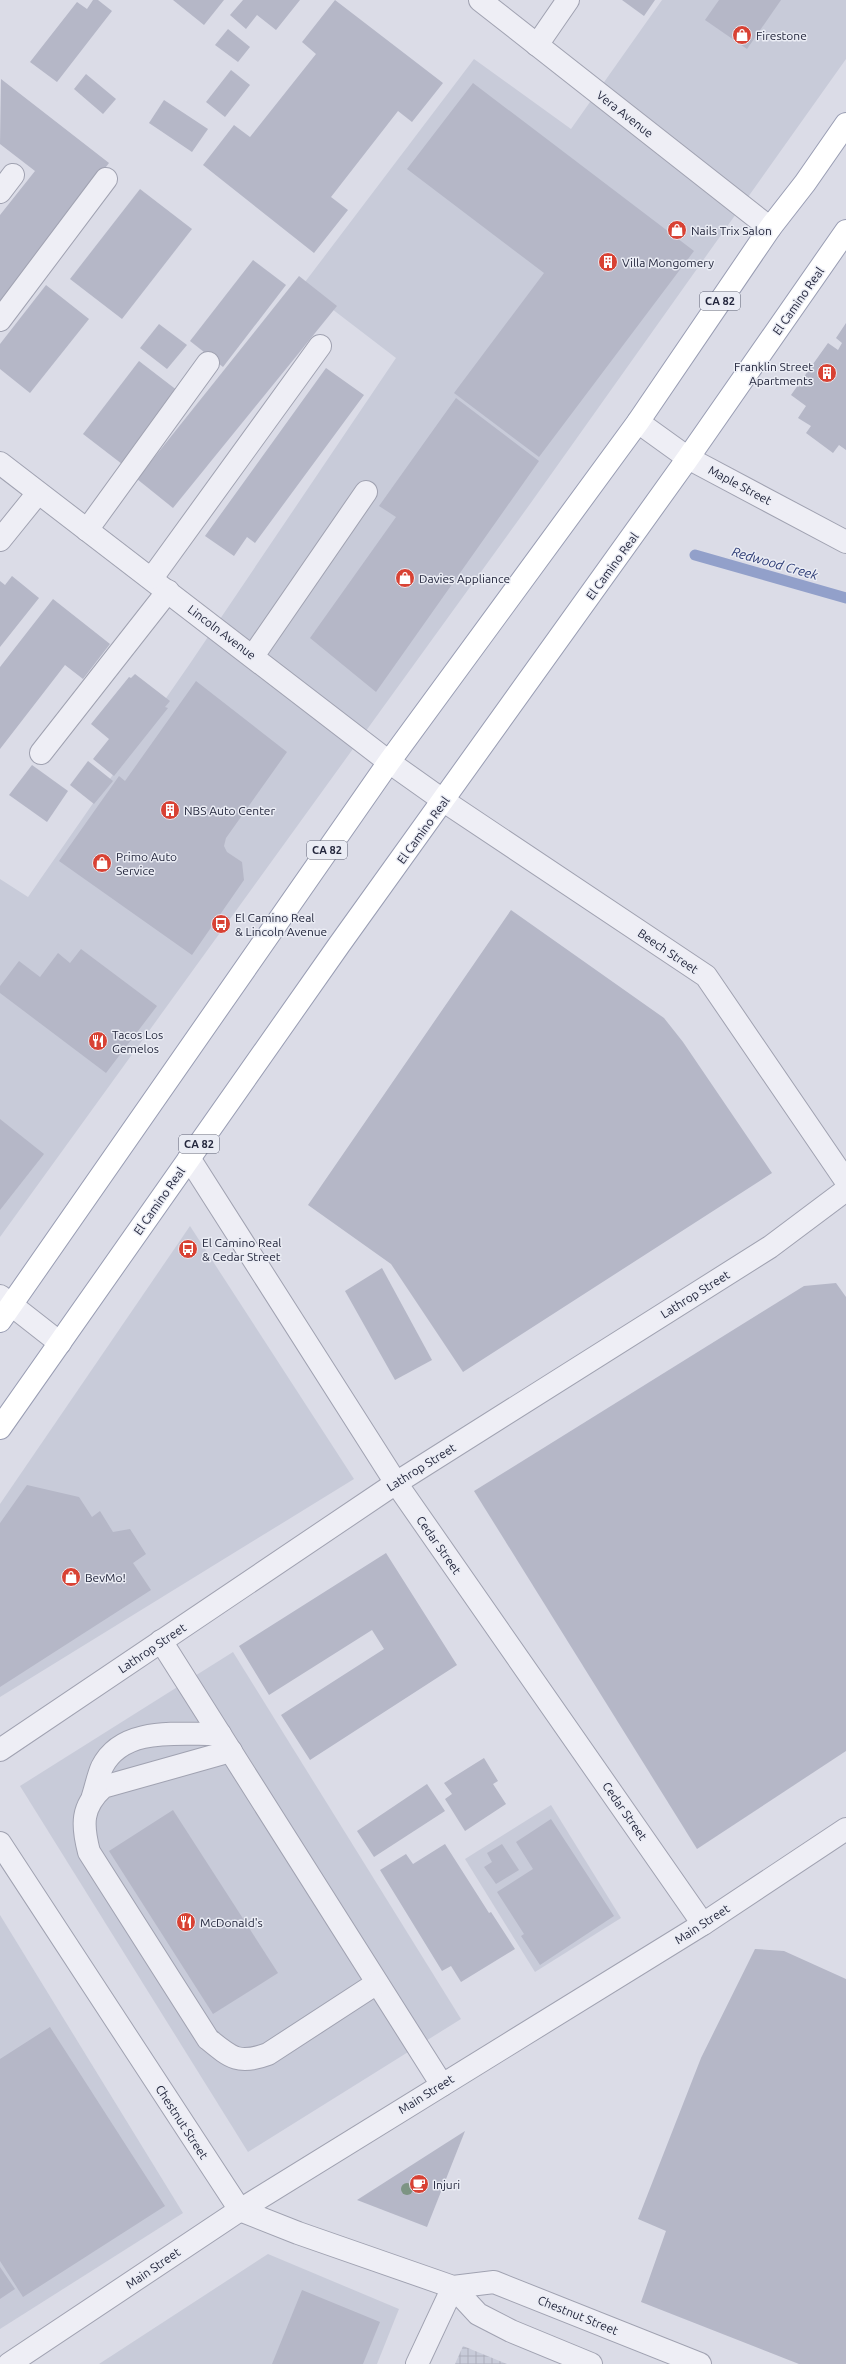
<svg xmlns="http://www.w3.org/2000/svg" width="846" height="2364" viewBox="0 0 846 2364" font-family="Ubuntu,sans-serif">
	<defs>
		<pattern id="industrial-grid" width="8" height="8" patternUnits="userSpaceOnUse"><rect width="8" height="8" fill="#c8cbd9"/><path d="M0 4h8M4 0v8" fill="none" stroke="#acaebb"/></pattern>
	</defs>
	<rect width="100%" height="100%" fill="#dbdce7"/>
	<!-- built -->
	<g fill="#c8cbd9">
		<polygon points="662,0 846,0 846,59 530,504 0,1237 0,879 28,897 189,665 396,358 302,286 474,59 571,129"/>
		<polygon points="190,1226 354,1479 0,1697 0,1504"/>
		<polygon points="233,1652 461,2019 248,2152 20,1786"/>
		<polygon points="551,1805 621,1918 535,1972 465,1859"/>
		<polygon points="0,1915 183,2213 0,2329"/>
		<polygon points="268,2254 399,2309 377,2364 99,2364"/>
	</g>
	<!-- industrial -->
	<polygon fill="url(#industrial-grid)" points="463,2346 507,2364 455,2364"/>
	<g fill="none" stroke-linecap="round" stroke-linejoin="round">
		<!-- stream -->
		<polyline stroke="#92a0ca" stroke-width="11" points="695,555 846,598"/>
	</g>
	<!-- building -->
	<g fill="#b5b7c7">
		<polygon points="93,0 98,0 112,11 57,82 30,62 77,2 87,9"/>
		<polygon points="173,0 224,0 204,25"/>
		<polygon points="243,0 300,0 276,30 257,15 246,29 230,15"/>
		<polygon points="335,0 443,83 412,122 398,111 331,197 348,210 314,253 203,165 234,125 250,137 316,54 302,42"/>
		<polygon points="622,0 655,0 644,16"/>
		<polygon points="719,0 781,0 747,49 705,20"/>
		<polygon points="228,29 250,47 238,62 215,45"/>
		<polygon points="231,70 250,85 225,117 206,102"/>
		<polygon points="86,74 116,99 103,114 74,89"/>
		<polygon points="1,79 109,163 0,304 0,215 35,171 0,144"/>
		<polygon points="473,83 694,251 539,457 454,393 544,273 407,169"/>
		<polygon points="164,100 208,129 192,152 149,123"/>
		<polygon points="140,189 192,229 122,319 70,279"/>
		<polygon points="253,260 286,285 223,367 190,341"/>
		<polygon points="299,276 337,306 173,508 137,479"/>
		<polygon points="46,285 89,319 30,393 0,369 0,344"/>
		<polygon points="846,323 846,450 839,445 833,453 806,433 811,426 798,418 806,406 791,395 828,343 838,350 842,343 836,338"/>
		<polygon points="159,324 187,345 167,369 140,348"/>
		<polygon points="139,361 178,391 122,464 83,434"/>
		<polygon points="326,368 364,395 255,543 247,537 234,556 205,536"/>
		<polygon points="456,398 539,461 376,692 310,638 396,517 379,506"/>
		<polygon points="12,576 39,598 0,647 0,581 5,585"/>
		<polygon points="53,599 110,644 83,679 65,665 0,749 0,667"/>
		<polygon points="135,674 170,701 165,707 168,708 114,776 93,759 109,739 91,724 129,677 131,678"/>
		<polygon points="196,681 287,752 226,838 224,846 227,852 242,862 244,880 192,955 59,861 119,776 125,781"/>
		<polygon points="88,761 113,781 94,804 70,785"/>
		<polygon points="32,765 68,791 47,822 9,795"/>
		<polygon points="511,910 664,1018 683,1042 772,1173 463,1372 391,1264 308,1205"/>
		<polygon points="81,949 157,1006 106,1073 0,993 0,986 19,961 40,977 58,953 70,963"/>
		<polygon points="0,1119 44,1154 0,1210"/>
		<polygon points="382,1268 432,1360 395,1380 345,1291"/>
		<polygon points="836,1283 846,1297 846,1751 697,1849 474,1491 804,1286"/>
		<polygon points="27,1485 79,1497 92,1517 100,1511 113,1532 130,1529 146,1554 133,1563 151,1590 0,1687 0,1523"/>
		<polygon points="386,1553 457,1665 310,1760 281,1715 384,1649 372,1630 269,1695 239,1646"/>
		<polygon points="484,1758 498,1781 493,1784 506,1804 465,1831 445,1799 452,1794 444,1783"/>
		<polygon points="427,1784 445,1811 374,1857 357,1831"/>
		<polygon points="173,1810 278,1973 213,2014 109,1851"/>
		<polygon points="551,1819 614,1916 540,1965 521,1936 524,1934 497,1892 533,1869 516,1842"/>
		<polygon points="445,1844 489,1913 491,1912 515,1949 461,1982 451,1966 442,1971 380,1870 406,1854 413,1864"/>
		<polygon points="502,1844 519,1870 496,1884 484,1867 492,1862 487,1853"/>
		<polygon points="755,1949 784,1951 846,1979 846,2364 799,2364 641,2302 666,2231 638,2219 701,2058"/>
		<polygon points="50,2027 165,2206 23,2297 0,2261 0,2059"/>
		<polygon points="465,2131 427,2227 357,2200"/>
		<polygon points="0,2267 15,2289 0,2299"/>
		<polygon points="302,2290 380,2322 363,2364 272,2364"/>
	</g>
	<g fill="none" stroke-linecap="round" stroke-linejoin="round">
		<defs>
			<g id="minor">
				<polyline points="480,0 770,228"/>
				<polyline points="537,45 568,0"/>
				<polyline points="0,192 13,175"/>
				<polyline points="0,320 106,179"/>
				<polyline points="638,422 688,458 846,542"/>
				<polyline points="0,463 389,762 444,801 706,976 846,1181"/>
				<polyline points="87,530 208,363"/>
				<polyline points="0,540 38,493"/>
				<polyline points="152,578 320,346"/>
				<polyline points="253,656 366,492"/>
				<polyline points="41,753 168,591"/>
				<polyline points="189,1158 396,1483 703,1924"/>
				<polyline points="0,1296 60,1343"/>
				<polyline points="161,1641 442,2085"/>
				<polyline points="0,1750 396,1483 770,1247 846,1190"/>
				<path d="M231,1751l-128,36c-22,20 -21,38 -14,65l119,187c23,19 31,26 60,15l109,-71"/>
				<path d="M93,1796c3,-9 5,-20 9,-29 21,-42 79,-32 118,-33"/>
				<polyline points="0,1843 240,2210 298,2233 453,2287 494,2282 700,2364"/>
				<polyline points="453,2287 478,2314 511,2331 591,2364"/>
				<polyline points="9,2364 240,2210 703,1924 846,1829"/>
				<polyline points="417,2364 453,2287"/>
			</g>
			<g id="major">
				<polyline points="0,1321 389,762 638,422 770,228 805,183 846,124"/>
				<polyline points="0,1428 339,945 688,458 846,231"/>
			</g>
		</defs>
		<!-- minor casing -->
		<use href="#minor" stroke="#a0a2b1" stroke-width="24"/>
		<!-- major casing -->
		<use href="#major" stroke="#999db3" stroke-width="24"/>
		<!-- minor -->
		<use href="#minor" stroke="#eeeef5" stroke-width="22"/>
		<!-- major -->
		<use href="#major" stroke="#fff" stroke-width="22"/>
	</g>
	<!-- trees -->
	<circle fill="#7d9483" cx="407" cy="2189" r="6"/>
	<!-- icons -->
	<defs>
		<symbol id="shop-disc" viewBox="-11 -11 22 22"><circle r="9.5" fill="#d84234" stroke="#eaecf4"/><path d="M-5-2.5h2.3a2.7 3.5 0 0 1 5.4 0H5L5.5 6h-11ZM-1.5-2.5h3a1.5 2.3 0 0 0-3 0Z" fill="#fff"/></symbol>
		<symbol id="building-disc" viewBox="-11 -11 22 22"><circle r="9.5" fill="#d84234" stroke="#eaecf4"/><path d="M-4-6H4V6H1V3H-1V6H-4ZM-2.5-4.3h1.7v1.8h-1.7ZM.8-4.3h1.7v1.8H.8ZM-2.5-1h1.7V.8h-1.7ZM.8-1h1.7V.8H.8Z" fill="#fff"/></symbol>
		<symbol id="bus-disc" viewBox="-11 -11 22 22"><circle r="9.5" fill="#d84234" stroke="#eaecf4"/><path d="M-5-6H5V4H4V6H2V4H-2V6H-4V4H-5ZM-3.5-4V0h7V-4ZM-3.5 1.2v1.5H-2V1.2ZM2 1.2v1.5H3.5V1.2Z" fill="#fff"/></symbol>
		<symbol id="restaurant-disc" viewBox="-11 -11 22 22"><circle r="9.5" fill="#d84234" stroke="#eaecf4"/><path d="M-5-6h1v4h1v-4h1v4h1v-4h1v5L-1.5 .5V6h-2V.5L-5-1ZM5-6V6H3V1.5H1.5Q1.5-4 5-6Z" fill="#fff"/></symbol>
		<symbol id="cafe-disc" viewBox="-11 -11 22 22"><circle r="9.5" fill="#d84234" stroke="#eaecf4"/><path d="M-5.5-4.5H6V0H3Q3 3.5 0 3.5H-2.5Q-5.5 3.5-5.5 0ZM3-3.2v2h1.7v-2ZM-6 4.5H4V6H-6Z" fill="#fff"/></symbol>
	</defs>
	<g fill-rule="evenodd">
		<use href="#shop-disc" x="731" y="24" width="22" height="22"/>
		<use href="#shop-disc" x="666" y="219" width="22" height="22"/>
		<use href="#building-disc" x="597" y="251" width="22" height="22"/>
		<use href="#building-disc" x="816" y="362" width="22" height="22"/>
		<use href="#shop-disc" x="394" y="567" width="22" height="22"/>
		<use href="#building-disc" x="159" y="799" width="22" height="22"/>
		<use href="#shop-disc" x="91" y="852" width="22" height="22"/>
		<use href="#bus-disc" x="210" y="913" width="22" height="22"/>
		<use href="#restaurant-disc" x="87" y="1030" width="22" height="22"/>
		<use href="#bus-disc" x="177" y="1238" width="22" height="22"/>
		<use href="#shop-disc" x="60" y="1566" width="22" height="22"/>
		<use href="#restaurant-disc" x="175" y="1911" width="22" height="22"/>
		<use href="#cafe-disc" x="408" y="2173" width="22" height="22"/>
	</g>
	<g text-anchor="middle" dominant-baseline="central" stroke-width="3" stroke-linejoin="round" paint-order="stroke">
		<!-- shield labels -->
		<g fill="#eaecf4" stroke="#5f6274" stroke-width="1">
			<rect x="700" y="292" width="40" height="18" rx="3"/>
			<rect x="307" y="841" width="40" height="18" rx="3"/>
			<rect x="179" y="1135" width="40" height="18" rx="3"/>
		</g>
		<g font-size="11" font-weight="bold" fill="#24273d">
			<text x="720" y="301">CA 82</text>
			<text x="327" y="850">CA 82</text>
			<text x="199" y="1144">CA 82</text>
		</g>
		<!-- poi labels -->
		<g font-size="12" fill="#24273d" stroke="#eaecf4" text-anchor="start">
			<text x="756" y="35">Firestone</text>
			<text x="691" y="230">Nails Trix Salon</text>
			<text x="622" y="262">Villa Mongomery</text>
			<text x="813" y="366" text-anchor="end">Franklin Street<tspan x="813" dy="14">Apartments</tspan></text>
			<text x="419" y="578">Davies Appliance</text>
			<text x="184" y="810">NBS Auto Center</text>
			<text x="116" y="856">Primo Auto<tspan x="116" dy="14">Service</tspan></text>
			<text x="235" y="917">El Camino Real<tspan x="235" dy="14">&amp; Lincoln Avenue</tspan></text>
			<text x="112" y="1034">Tacos Los<tspan x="112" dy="14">Gemelos</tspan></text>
			<text x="202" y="1242">El Camino Real<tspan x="202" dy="14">&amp; Cedar Street</tspan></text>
			<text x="85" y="1577">BevMo!</text>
			<text x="200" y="1922">McDonald's</text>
			<text x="433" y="2184">Injuri</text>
		</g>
		<!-- street labels -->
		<g font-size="12" fill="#24273d" stroke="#eaecf4">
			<text transform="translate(625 114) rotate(38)">Vera Avenue</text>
			<text transform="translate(798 301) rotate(-55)">El Camino Real</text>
			<text transform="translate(740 485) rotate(28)">Maple Street</text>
			<text transform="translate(612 566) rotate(-54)">El Camino Real</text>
			<text transform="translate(222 632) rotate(37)">Lincoln Avenue</text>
			<text transform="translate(423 830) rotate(-54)">El Camino Real</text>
			<text transform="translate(668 951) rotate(34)">Beech Street</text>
			<text transform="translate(159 1201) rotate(-55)">El Camino Real</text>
			<text transform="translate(695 1294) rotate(-32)">Lathrop Street</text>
			<text transform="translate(421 1467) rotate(-32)">Lathrop Street</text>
			<text transform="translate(439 1545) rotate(55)">Cedar Street</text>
			<text transform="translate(152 1648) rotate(-34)">Lathrop Street</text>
			<text transform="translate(625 1811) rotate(55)">Cedar Street</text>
			<text transform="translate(702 1924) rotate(-33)">Main Street</text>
			<text transform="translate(426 2094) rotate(-32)">Main Street</text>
			<text transform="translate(182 2122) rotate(57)">Chestnut Street</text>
			<text transform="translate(153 2268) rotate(-34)">Main Street</text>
			<text transform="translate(578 2315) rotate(22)">Chestnut Street</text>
		</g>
		<!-- water labels -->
		<g font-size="13" font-style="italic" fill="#2b3a74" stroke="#eaecf4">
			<text transform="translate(775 563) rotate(16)">Redwood Creek</text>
		</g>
	</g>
</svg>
